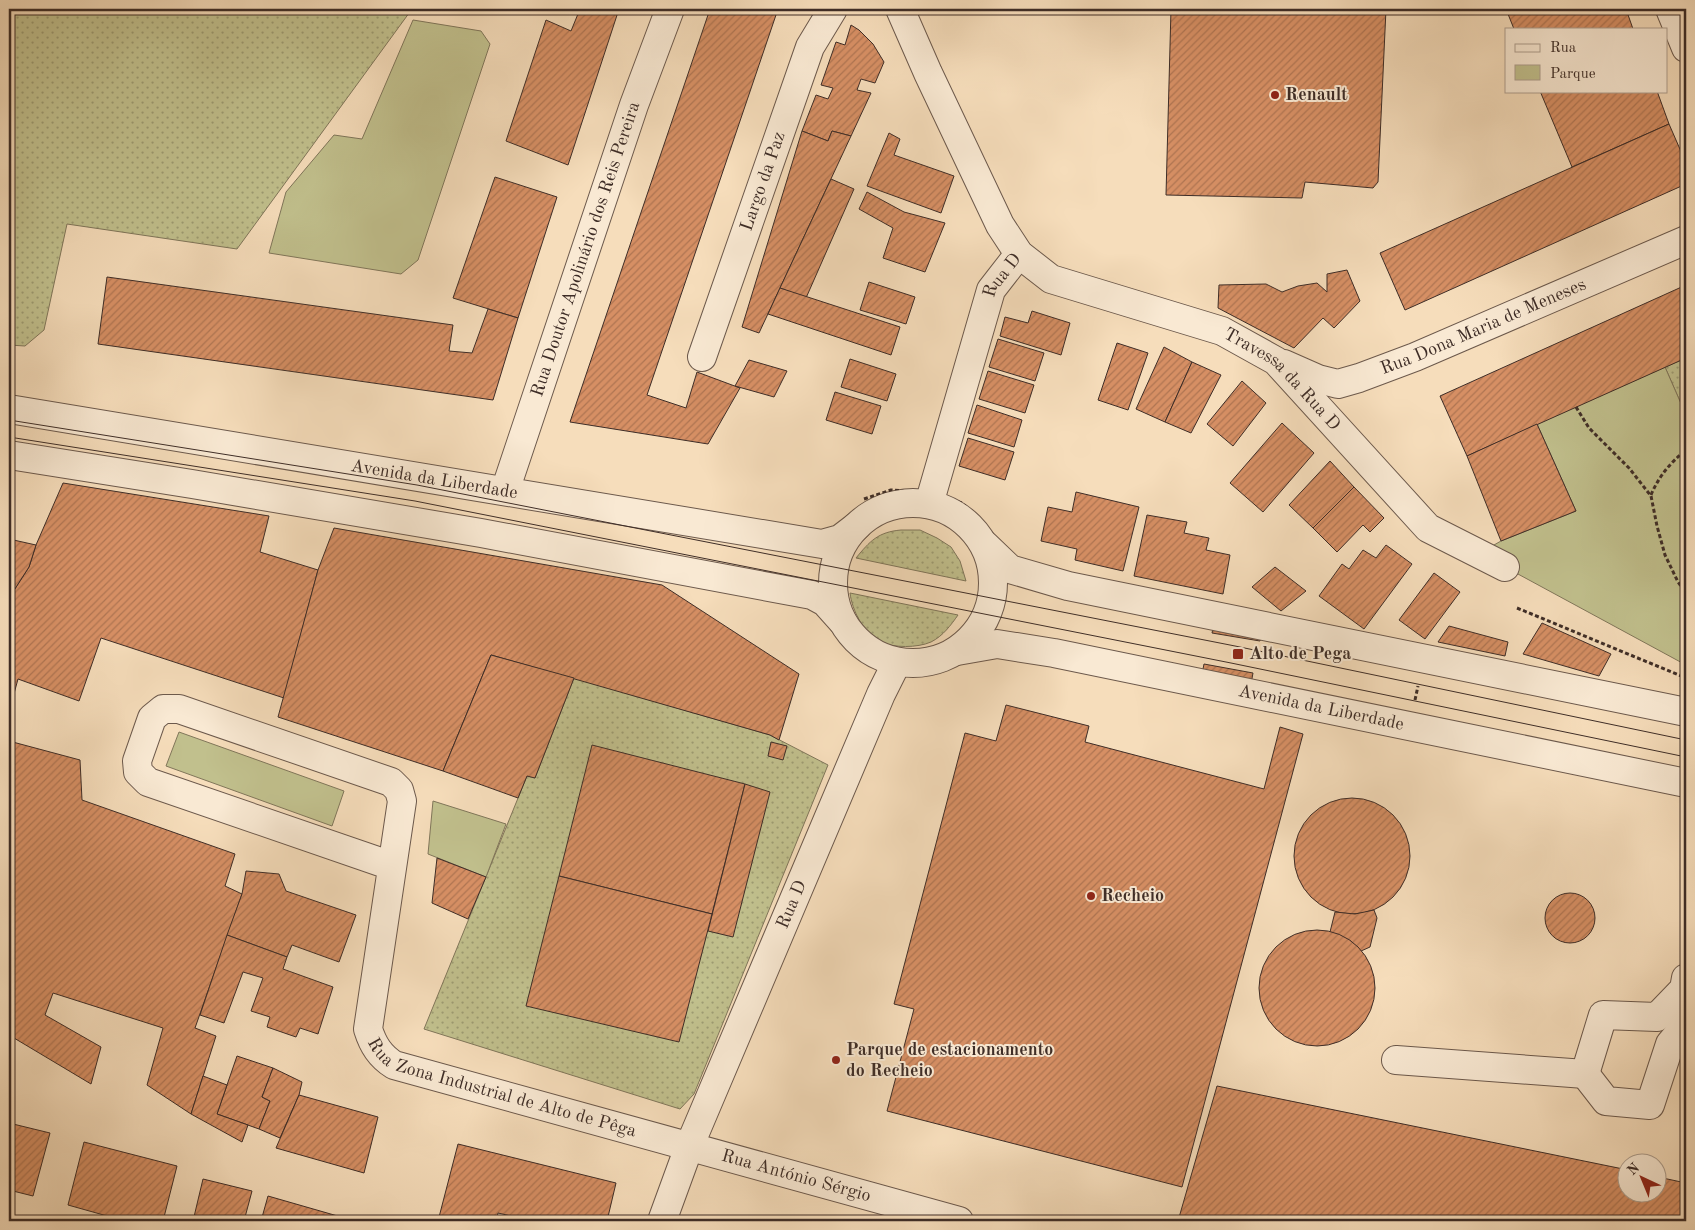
<svg xmlns="http://www.w3.org/2000/svg" width="1695" height="1230" viewBox="0 0 1695 1230" font-family="'Old Standard TT',serif">
	<defs>
		<pattern id="grass-dots" width="8" height="8" patternUnits="userSpaceOnUse" patternTransform="scale(1.25)"><rect width="8" height="8" fill="#c1c08d"/><path d="M2 2h.1M6 6h.1" fill="none" stroke="#9e9c73" stroke-width="1.8" stroke-linecap="round"/></pattern>
		<pattern id="building-hatch" width="6" height="6" patternUnits="userSpaceOnUse" patternTransform="scale(1.25)"><rect width="6" height="6" fill="#d68f64"/><path d="M-1 1l2-2M0 6l6-6M5 7l2-2" fill="none" stroke="#af7552"/></pattern>
	</defs>
	<rect width="100%" height="100%" fill="#f6ddbb"/>
	<filter id="stains"><feTurbulence type="fractalNoise" baseFrequency=".004" numOctaves="4"/><feColorMatrix values="0 0 0 0 .2 0 0 0 0 .09 0 0 0 0 .02 0 0 0 .5 -.17"/></filter>
	<radialGradient id="worn" r=".72"><stop offset=".6" stop-color="#630" stop-opacity="0"/><stop offset="1" stop-color="#630" stop-opacity=".3"/></radialGradient>
	<!-- grass -->
	<g fill="url(#grass-dots)" stroke="#80765a">
		<polygon points="9,9 412,9 237,249 67,224 44,330 25,346 9,345"/>
		<polygon points="1686,358 1686,415 1665,367"/>
		<path d="M901,530h19l17,8 14,9 9,14 6,20 -110,-23c14,-17 22,-26 45,-28z"/>
		<path d="M850,593l108,22c-7,10 -15,21 -27,27 -14,6 -37,6 -51,0 -16,-8 -28,-32 -30,-49z"/>
		<polygon points="574,678 770,735 828,765 694,1094 680,1109 424,1029 527,776 535,778"/>
	</g>
	<!-- green -->
	<g fill="#c1c08d" stroke="#80765a">
		<polygon points="413,20 481,31 490,44 418,260 401,274 269,253 286,192 334,135 362,139"/>
		<polygon points="1665,367 1686,415 1686,665 1505,567 1487,549 1501,541 1576,511 1537,424"/>
		<polygon points="179,732 344,791 332,826 166,766"/>
		<polygon points="433,801 506,824 486,877 428,854"/>
	</g>
	<!-- building -->
	<g fill="url(#building-hatch)" stroke="#3e2d27">
		<polygon points="580,9 619,9 568,165 506,141 546,20 571,31"/>
		<polygon points="710,9 778,9 647,395 686,408 697,372 740,388 708,444 570,422"/>
		<polygon points="1171,9 1386,9 1378,182 1373,188 1305,182 1302,198 1166,195"/>
		<polygon points="1506,9 1626,9 1633,29 1514,29"/>
		<polygon points="851,25 859,30 873,44 884,62 875,83 861,79 857,90 871,93 851,136 832,131 828,141 802,131 816,95 828,99 833,88 821,85 836,42 845,45"/>
		<polygon points="1540,91 1657,91 1669,124 1572,167"/>
		<polygon points="1669,124 1686,163 1686,184 1405,310 1380,253"/>
		<polygon points="802,131 828,141 832,131 851,136 759,333 742,327"/>
		<polygon points="889,133 900,139 894,155 954,176 941,213 867,186"/>
		<polygon points="495,177 557,197 518,318 453,298"/>
		<polygon points="831,179 854,189 806,298 780,288"/>
		<polygon points="867,192 904,212 945,223 925,272 883,258 893,228 859,209"/>
		<polygon points="1347,270 1360,301 1334,328 1323,318 1294,348 1218,308 1219,285 1266,284 1282,292 1298,286 1317,283 1327,292 1327,274"/>
		<polygon points="107,277 453,325 449,351 472,353 488,309 518,318 493,400 98,344"/>
		<polygon points="869,282 915,297 906,324 860,310"/>
		<polygon points="1686,285 1686,358 1467,456 1440,396"/>
		<polygon points="780,288 900,327 891,355 768,314"/>
		<polygon points="1032,311 1070,323 1061,355 1000,336 1005,317 1028,323"/>
		<polygon points="998,339 1044,353 1035,381 989,367"/>
		<polygon points="1117,343 1148,353 1128,410 1098,400"/>
		<polygon points="1164,347 1192,362 1165,422 1136,409"/>
		<polygon points="850,359 896,374 887,401 841,387"/>
		<polygon points="749,360 787,371 774,397 735,386"/>
		<polygon points="1192,362 1221,375 1191,433 1165,422"/>
		<polygon points="988,371 1034,385 1025,413 979,399"/>
		<polygon points="1242,381 1266,403 1233,446 1207,424"/>
		<polygon points="835,392 881,406 872,434 826,420"/>
		<polygon points="977,405 1022,420 1014,447 968,433"/>
		<polygon points="1282,423 1314,453 1263,512 1230,483"/>
		<polygon points="1537,424 1576,511 1501,541 1467,456"/>
		<polygon points="968,438 1014,452 1005,480 959,466"/>
		<polygon points="1330,461 1354,487 1313,528 1289,505"/>
		<polygon points="63,483 269,516 260,552 318,570 284,698 101,638 79,701 18,679 12,701 9,700 9,598 29,567 36,545"/>
		<polygon points="1354,487 1384,518 1370,532 1363,525 1337,552 1313,528"/>
		<polygon points="1076,492 1139,507 1123,571 1075,560 1077,549 1041,541 1048,507 1072,512"/>
		<polygon points="1147,515 1187,522 1184,533 1209,538 1206,550 1230,555 1223,594 1134,576"/>
		<polygon points="334,528 662,585 799,674 779,740 770,735 491,655 443,771 278,717 318,570"/>
		<polygon points="9,539 36,545 29,567 9,598"/>
		<polygon points="1386,545 1412,564 1364,629 1319,596 1342,564 1349,569 1363,550 1376,558"/>
		<polygon points="1275,567 1306,591 1281,611 1252,587"/>
		<polygon points="1434,573 1460,592 1425,639 1399,620"/>
		<polygon points="1542,623 1611,654 1599,676 1523,654"/>
		<polygon points="1214,624 1262,633 1260,641 1212,633"/>
		<polygon points="1449,626 1508,642 1505,656 1438,642"/>
		<polygon points="491,655 574,678 535,778 527,776 518,798 443,771"/>
		<polygon points="1204,664 1253,673 1251,684 1202,674"/>
		<polygon points="1006,705 1089,726 1085,742 1264,789 1280,727 1303,734 1182,1187 887,1111 914,1009 894,1004 965,733 996,741"/>
		<polygon points="9,741 80,760 82,800 235,854 225,886 242,894 195,1028 216,1036 191,1114 147,1085 163,1028 53,993 45,1015 101,1047 91,1084 9,1035"/>
		<polygon points="771,742 787,746 783,760 768,756"/>
		<polygon points="592,745 745,784 712,914 559,876"/>
		<polygon points="745,784 770,792 733,937 708,931"/>
		<circle cx="1352" cy="856" r="58"/>
		<polygon points="437,858 486,877 468,919 432,903"/>
		<polygon points="246,871 279,874 286,891 356,915 339,962 292,945 287,957 227,935 242,894"/>
		<polygon points="559,876 712,914 679,1042 526,1006"/>
		<circle cx="1570" cy="918" r="25"/>
		<polygon points="1374,910 1377,918 1370,947 1361,951 1351,941 1330,932 1335,912 1355,914"/>
		<circle cx="1317" cy="988" r="58"/>
		<polygon points="227,935 287,957 283,969 333,987 318,1034 300,1028 296,1037 267,1027 270,1017 251,1011 263,978 243,972 224,1023 200,1015"/>
		<polygon points="237,1056 273,1068 262,1097 270,1101 259,1129 217,1114"/>
		<polygon points="273,1068 302,1082 299,1095 280,1138 259,1129 270,1101 262,1097"/>
		<polygon points="203,1076 227,1085 217,1114 248,1125 242,1142 191,1114"/>
		<polygon points="1217,1086 1628,1170 1628,1192 1658,1192 1658,1177 1686,1183 1686,1221 1178,1221"/>
		<polygon points="299,1095 378,1117 364,1173 276,1148"/>
		<polygon points="9,1123 50,1133 33,1196 9,1190"/>
		<polygon points="84,1142 177,1166 163,1221 125,1221 68,1205"/>
		<polygon points="458,1144 616,1183 607,1221 533,1221 498,1213 496,1221 438,1221"/>
		<polygon points="203,1179 252,1191 244,1221 193,1221"/>
		<polygon points="268,1196 355,1221 261,1221"/>
	</g>
	<g fill="none" stroke-linecap="round" stroke-linejoin="round">
		<defs>
			<g id="minor">
				<path id="s1" d="M900,9l28,64 72,152 19,29 32,25 171,52 54,30 152,167 77,39"/>
				<polyline points="1670,9 1686,48"/>
				<path id="s2" d="M702,357l108,-310 23,-38"/>
				<path id="s3" d="M1284,364l34,15 20,5 21,-6 56,-21 271,-117"/>
				<path id="s4" d="M9,409l813,135 18,-5 17,-13"/>
				<polyline points="9,455 192,484 481,533 812,595 825,602 842,621"/>
				<path id="s5" d="M505,491l129,-386 36,-96"/>
				<circle cx="913" cy="583" r="80"/>
				<path id="s6" d="M929,504l62,-214 28,-36"/>
				<polyline points="985,545 1010,569 1068,586 1686,712"/>
				<path id="s7" d="M957,651l40,-7 57,9 632,130"/>
				<path id="s8" d="M392,866l-244,-84 -10,-10 -1,-11 15,-43 11,-9h16l212,73 8,8 3,11 -34,228c5,16 12,27 26,36l565,156"/>
				<polyline points="1396,1060 1585,1074 1603,1015 1657,1017 1684,989 1686,978"/>
				<polyline points="1585,1074 1606,1101 1650,1105 1670,1044 1686,1025"/>
				<path id="s9" d="M662,1221l27,-74 192,-453 16,-32"/>
			</g>
		</defs>
		<!-- minor casing -->
		<use href="#minor" stroke="#6c594c" stroke-width="30"/>
		<!-- path -->
		<g stroke="#3e2d27" stroke-width="3" stroke-dasharray="4 2.5" stroke-linecap="butt">
			<polyline points="1576,407 1589,428 1629,468 1651,496 1657,526 1665,555 1678,582 1686,593"/>
			<path d="M1651,495c8,-19 19,-32 35,-45"/>
			<polyline points="864,499 891,490 904,491"/>
			<polyline points="958,502 962,503 978,519"/>
			<polyline points="1517,608 1686,678"/>
			<polyline points="1415,700 1418,686"/>
		</g>
		<!-- minor -->
		<use href="#minor" stroke="#f9e9d3" stroke-width="28"/>
		<!-- tram -->
		<g stroke="#3e2d27" stroke-width="1">
			<polyline points="9,420 417,485 1235,646 1686,740"/>
			<polyline points="9,437 415,501 1231,663 1686,757"/>
		</g>
	</g>
	<!-- markers -->
	<g fill="#8f2418" stroke="#f9e9d3" stroke-width="2">
		<circle cx="1275" cy="95" r="5"/>
		<rect x="1232" y="648" width="12" height="12" rx="2.5"/>
		<circle cx="1091" cy="896" r="5"/>
		<circle cx="836" cy="1060" r="5"/>
	</g>
	<g text-anchor="middle" dominant-baseline="central" stroke-width="4" stroke-linejoin="round" paint-order="stroke">
		<!-- poi labels -->
		<g font-size="18" font-weight="bold" fill="#3e2d27" stroke="#f9e9d3" text-anchor="start">
			<text x="1285" y="95">Renault</text>
			<text x="1249" y="654">Alto de Pega</text>
			<text x="1101" y="896">Recheio</text>
			<text x="846" y="1050">Parque de estacionamento<tspan x="846" dy="21">do Recheio</tspan></text>
		</g>
		<!-- street labels -->
		<g font-size="18" fill="#3e2d27" stroke="#f9e9d3">
			<text stroke="none"><textPath href="#s2" startOffset="186">Largo da Paz</textPath></text>
			<text stroke="none"><textPath href="#s5" startOffset="255">Rua Doutor Apolinário dos Reis Pereira</textPath></text>
			<text stroke="none"><textPath href="#s6" startOffset="241">Rua D</textPath></text>
			<text stroke="none"><textPath href="#s3" startOffset="214">Rua Dona Maria de Meneses</textPath></text>
			<text stroke="none"><textPath href="#s1" startOffset="570">Travessa da Rua D</textPath></text>
			<text stroke="none"><textPath href="#s4" startOffset="431">Avenida da Liberdade</textPath></text>
			<text stroke="none"><textPath href="#s7" startOffset="371">Avenida da Liberdade</textPath></text>
			<text stroke="none"><textPath href="#s9" startOffset="342">Rua D</textPath></text>
			<text stroke="none"><textPath href="#s8" startOffset="990">Rua Zona Industrial de Alto de Pêga</textPath></text>
			<text stroke="none"><textPath href="#s8" startOffset="1299">Rua António Sérgio</textPath></text>
		</g>
	</g>
	<!-- margin -->
	<rect width="1695" height="1230" fill="none" stroke="#f6ddbb" stroke-width="30"/>
	<rect x="10" y="10" width="1675" height="1210" fill="none" stroke="#3e2d27" stroke-width="2.5"/>
	<rect x="15" y="15" width="1665" height="1200" fill="none" stroke="#3e2d27"/>
	<!-- legend -->
	<rect x="1505" y="28" width="162" height="65" fill="#f9e9d3" stroke="#ae9e8e"/>
	<rect x="1515" y="44" width="25" height="8" fill="#f9e9d3" stroke="#ae9e8e"/>
	<text x="1550" y="52" font-size="15" fill="#3e2d27">Rua</text>
	<rect x="1515" y="65" width="25" height="15" fill="#c1c08d" stroke="#ae9e8e"/>
	<text x="1550" y="78" font-size="15" fill="#3e2d27">Parque</text>
	<!-- north arrow -->
	<g transform="translate(1642 1178) rotate(316)"><circle r="24" fill="#f9e9d3" stroke="#ae9e8e"/>
	<path d="M0-4L9 19L0 12L-9 19Z" fill="#8f2418"/>
	<text y="-8" font-size="14" font-weight="bold" text-anchor="middle" fill="#3e2d27">N</text>
	</g>
	<rect width="100%" height="100%" filter="url(#stains)"/>
	<rect width="100%" height="100%" fill="url(#worn)"/>
</svg>
